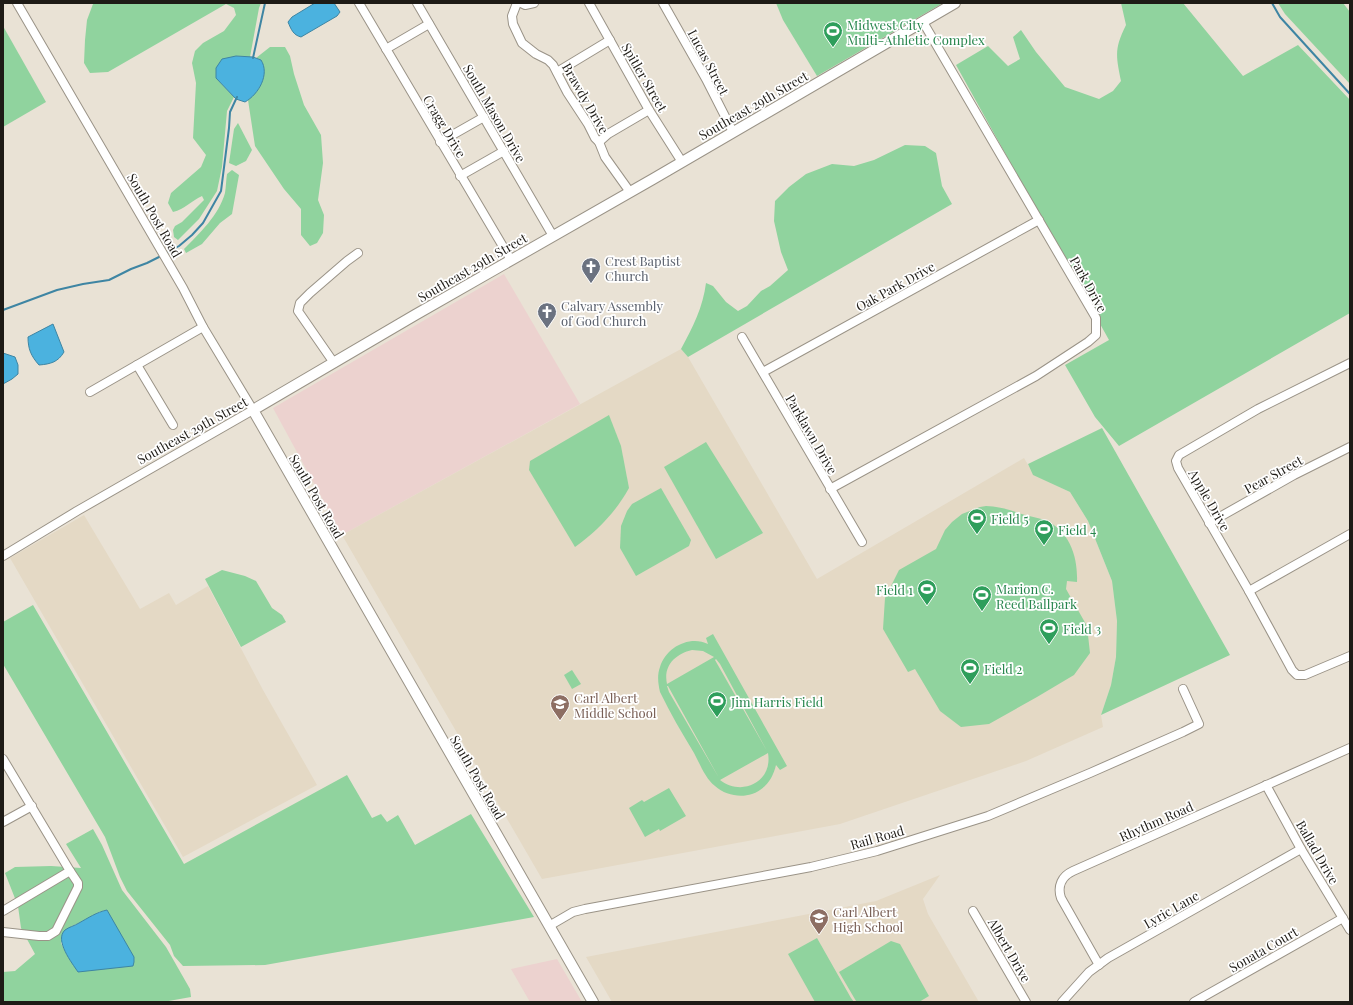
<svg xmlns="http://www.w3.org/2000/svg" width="1353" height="1005" viewBox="0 0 1353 1005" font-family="'Playfair Display',serif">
	<rect width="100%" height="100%" fill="#e9e2d5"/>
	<!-- commercial -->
	<g fill="#ecd2cf">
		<polygon points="504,274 580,404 342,535 273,408"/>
		<polygon points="557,959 582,1002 530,1002 511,969"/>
	</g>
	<!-- built -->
	<g fill="#e4d9c5">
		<polygon points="681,349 688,357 817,579 1024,458 1034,475 1070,492 1088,521 1112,581 1117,621 1116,657 1111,685 1101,715 1103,727 1026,761 840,824 542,879 342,535"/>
		<polygon points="84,515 140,609 169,593 176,605 208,586 263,690 317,785 183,857 10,558"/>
		<polygon points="940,875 923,899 928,914 979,1002 612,1002 586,957 876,901"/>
	</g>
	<!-- green -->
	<g fill="#90d39e" fill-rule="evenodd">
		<path d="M94,3h167l-2,5 -9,49 -14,-1 -20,22 18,19 -7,14 -5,56 -5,24 -18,28 -21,21 -4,-3 -1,-7 2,-4 7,-4 22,-22 -2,-4c-11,5 -17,13 -29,16l-5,-9 3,-10 30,-26 5,-12 -13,-17 3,-55 -4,-20 3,-12 8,-8 21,-12 12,-16 -2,-7 -8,-4 -118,68 -18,1 -6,-10 1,-23 2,-20 6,-16z"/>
		<polygon points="776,3 943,3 817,76 783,20"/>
		<path d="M1121,3h62l60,73 55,-31 52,55v213l-231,133 -24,-29 -30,-52 44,-25 -153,-275 32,-19 20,20 12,-7 -7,-22 8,-7 15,22 29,35 34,12 14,-8 8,-10c-5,-25 -7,-32 5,-56z"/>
		<polygon points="1278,3 1343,3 1350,12 1350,84 1285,14"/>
		<polygon points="3,26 46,102 3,127"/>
		<polygon points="270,47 285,47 290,56 294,74 304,105 321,135 323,163 318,200 324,215 323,233 317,243 310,246 301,235 301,209 284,189 255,146 248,100 260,87 261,60 256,58"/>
		<polygon points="238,123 252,150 246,161 236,166 229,163 234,129"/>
		<path d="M905,145l20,1 11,7 6,33 10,18 -264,153 -7,-8c12,-22 22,-42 25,-66l7,3 13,16 12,9 9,-5 14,-15 9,-5 18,-16 -7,-18 -7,-31 1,-20 14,-14 17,-13 26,-10 22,2 20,-6z"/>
		<path d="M232,170l7,5 -7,39 -12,9 -18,21 -16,9 -2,-4c15,-15 35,-34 41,-56 1,-6 1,-13 2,-19z"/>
		<path d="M609,415l12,31 8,42c-13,24 -32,43 -54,59l-46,-77 1,-9z"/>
		<polygon points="1102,428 1230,655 1101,715 1111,685 1116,657 1117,621 1112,581 1088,521 1070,492 1033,475 1028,464"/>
		<polygon points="706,442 763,533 716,559 664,467"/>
		<polygon points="661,488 691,540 689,546 636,576 620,548 621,526 627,511 632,504"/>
		<path d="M986,506c17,1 23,4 39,9 7,2 14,3 20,5 25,11 33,37 32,62l-10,-1 -1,8 21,37 3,27 -16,22 -37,22 -48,27 -28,3 -21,-16 -25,-42 -7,3 -25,-43 2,-31 14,-28 37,-21 9,-19 7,-8 10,-8 18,-7z"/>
		<polygon points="222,570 245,576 256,581 272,608 282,615 286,622 241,647 205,579"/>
		<polygon points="33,605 184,864 347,775 372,818 381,814 387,822 398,815 415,845 471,814 534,917 265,965 183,966 174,956 170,945 127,891 120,877 105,837 3,664 3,622"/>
		<path d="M713,634l74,132 -7,4 -4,-5c-3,13 -10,24 -24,29 -12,4 -27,1 -37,-8 -10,-8 -15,-22 -21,-33 -12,-20 -24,-40 -34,-61 -2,-9 -3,-17 0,-25 6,-20 30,-32 48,-23l-2,-6zM692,650l11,1 11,6 -47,27c-4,-18 8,-30 25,-34zM716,659l4,5 47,87 -52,-91zM667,686h1l51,92 -50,-86zM768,753c5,29 -26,44 -48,27z"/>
		<polygon points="572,670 581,684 572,689 564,675"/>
		<polygon points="669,788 686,816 660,831 659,829 645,837 629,808 642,800 644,802"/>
		<path d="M93,829l9,16 20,45 44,57 24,42 1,8 -28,5h-160v-30l12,-1 20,-17 -14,-26 -3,-22 -13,-33 10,-6 36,-1 30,2 -15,-24zM107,910l8,16 -37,46 -12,-19 -5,-10 11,-17 16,-7 11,-7z"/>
		<polygon points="817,938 851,998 854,1002 815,1002 788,954"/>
		<polygon points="891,941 900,944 929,996 919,1002 858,1002 856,1001 839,972"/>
	</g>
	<!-- water -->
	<g fill="#4bb2df" stroke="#3e85a3">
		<path d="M315,3h19l6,9 -3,4 -36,21c-8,-2 -10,-8 -13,-15l4,-5z"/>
		<path d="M236,56l17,1 8,3c9,14 -2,34 -16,42l-9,-3 -20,-21v-10l6,-9z"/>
		<path d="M53,324l11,28c-6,10 -13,12 -25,13 -8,-9 -11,-16 -11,-28z"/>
		<polygon points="3,353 15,357 18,365 18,374 12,379 3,384"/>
		<path d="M107,910l27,47v5l-1,4 -55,6c-6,-9 -24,-32 -13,-42 4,-3 9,-4 14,-7 9,-5 18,-11 28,-13z"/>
	</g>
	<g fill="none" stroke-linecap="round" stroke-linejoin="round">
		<!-- stream -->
		<g stroke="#3e85a3" stroke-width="2">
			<polyline points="1272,3 1280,17 1350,94"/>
			<polyline points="253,58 265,3"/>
			<polyline points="165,254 179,246 192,235 203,223 221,191 229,128 230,112 237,97"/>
			<polyline points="3,310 57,290 83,284 109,280 131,269 147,263 161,256"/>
		</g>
		<defs>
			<g id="minor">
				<polyline points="359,3 511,260"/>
				<polyline points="417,3 553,236"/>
				<polyline points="517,3 512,16 513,24 522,43 536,54 548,60 553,65 567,92 588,124 595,138 599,142 605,157 630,192"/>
				<polyline points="521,3 525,5 534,3"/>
				<polyline points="589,3 649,110 682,162"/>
				<polyline points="663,3 706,79 733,132"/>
				<polyline points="386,49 429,24"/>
				<polyline points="557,72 610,40"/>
				<polyline points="440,142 484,117"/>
				<polyline points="599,142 608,134 649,110"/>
				<polyline points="460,176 504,151"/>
				<polyline points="742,337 862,542"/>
				<polyline points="334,363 298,311 300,303 310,293 347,261 358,253"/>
				<polyline points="1350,363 1258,409 1179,455 1176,461 1178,468 1249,591 1292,670 1297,675 1305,675 1350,656"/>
				<polyline points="137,365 173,425"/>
				<polyline points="763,372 1039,220"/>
				<polyline points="90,392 203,327"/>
				<polyline points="830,489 1036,376 1088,342 1096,335 1096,318 923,22"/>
				<polyline points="1209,523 1294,475 1350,447"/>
				<polyline points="3,556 77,511 253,410 203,327 183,288 17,3"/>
				<polyline points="1249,591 1350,534"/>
				<polyline points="3,759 70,871 3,911"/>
				<polyline points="1266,785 1301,849 1350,930"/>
				<polyline points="3,822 32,806"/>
				<polyline points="973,911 1026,1002"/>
				<polyline points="549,926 573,912 585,909 811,867 877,851 988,816 1090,773 1183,732 1199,724 1183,689"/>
				<polyline points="3,932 39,936 48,936 56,931 78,887 78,883 70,871"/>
				<path d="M1099,965l-38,-67c-4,-12 1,-22 12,-27l277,-123"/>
				<polyline points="1062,1002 1089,972 1108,958 1301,849"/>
				<polyline points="1194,1002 1343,918"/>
			</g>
			<polyline id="major" points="593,1002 253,410 415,315 653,179 955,3"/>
		</defs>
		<!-- minor casing -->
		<use href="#minor" stroke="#9a9387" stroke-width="10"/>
		<!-- major casing -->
		<use href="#major" stroke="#9a9387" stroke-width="12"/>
		<!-- minor -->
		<use href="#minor" stroke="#fff" stroke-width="8"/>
		<!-- major -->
		<use href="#major" stroke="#fff" stroke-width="10"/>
	</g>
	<!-- icons -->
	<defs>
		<symbol id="stadium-pin" viewBox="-11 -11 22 30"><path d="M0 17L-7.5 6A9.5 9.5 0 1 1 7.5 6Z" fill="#2e9e5b" stroke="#fff"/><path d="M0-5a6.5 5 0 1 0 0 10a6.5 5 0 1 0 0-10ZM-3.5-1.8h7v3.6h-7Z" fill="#fff"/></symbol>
		<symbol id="church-pin" viewBox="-11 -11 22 30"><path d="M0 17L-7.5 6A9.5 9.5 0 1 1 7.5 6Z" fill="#6b7280" stroke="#fff"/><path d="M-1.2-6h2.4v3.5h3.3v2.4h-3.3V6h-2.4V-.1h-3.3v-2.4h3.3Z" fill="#fff"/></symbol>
		<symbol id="school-pin" viewBox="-11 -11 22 30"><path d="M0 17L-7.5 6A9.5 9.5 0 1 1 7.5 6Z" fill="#8d6e63" stroke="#fff"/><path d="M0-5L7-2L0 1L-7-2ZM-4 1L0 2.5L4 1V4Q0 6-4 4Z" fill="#fff"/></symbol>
	</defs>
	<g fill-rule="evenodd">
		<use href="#stadium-pin" x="822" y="20" width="22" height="30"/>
		<use href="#church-pin" x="580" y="256" width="22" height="30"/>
		<use href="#church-pin" x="536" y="301" width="22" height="30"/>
		<use href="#stadium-pin" x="966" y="507" width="22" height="30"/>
		<use href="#stadium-pin" x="1033" y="518" width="22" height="30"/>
		<use href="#stadium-pin" x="916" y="578" width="22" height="30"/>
		<use href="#stadium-pin" x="971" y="584" width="22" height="30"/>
		<use href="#stadium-pin" x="1038" y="617" width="22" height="30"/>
		<use href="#stadium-pin" x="959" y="657" width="22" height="30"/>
		<use href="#stadium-pin" x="706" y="690" width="22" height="30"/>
		<use href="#school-pin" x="549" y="693" width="22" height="30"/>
		<use href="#school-pin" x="808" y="907" width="22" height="30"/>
	</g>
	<g text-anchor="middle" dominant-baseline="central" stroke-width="3.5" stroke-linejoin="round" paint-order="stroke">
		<!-- leisure labels -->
		<g font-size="13" fill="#27864d" stroke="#fff" text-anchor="start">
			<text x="847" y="24">Midwest City<tspan x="847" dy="15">Multi-Athletic Complex</tspan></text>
			<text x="991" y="518">Field 5</text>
			<text x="1058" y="529">Field 4</text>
			<text x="996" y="588">Marion C.<tspan x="996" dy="15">Reed Ballpark</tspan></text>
			<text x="913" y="589" text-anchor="end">Field 1</text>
			<text x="1063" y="628">Field 3</text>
			<text x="984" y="668">Field 2</text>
			<text x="731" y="701">Jim Harris Field</text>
		</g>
		<!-- street labels -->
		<g font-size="13" fill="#1e1b16" stroke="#fff">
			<text transform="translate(709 62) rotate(62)">Lucas Street</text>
			<text transform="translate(645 77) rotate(60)">Spitler Street</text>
			<text transform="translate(586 98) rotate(60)">Brawdy Drive</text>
			<text transform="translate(753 105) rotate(-30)">Southeast 29th Street</text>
			<text transform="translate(495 113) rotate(60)">South Mason Drive</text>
			<text transform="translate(445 126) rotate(59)">Cragg Drive</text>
			<text transform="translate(155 215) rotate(60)">South Post Road</text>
			<text transform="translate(472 267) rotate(-30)">Southeast 29th Street</text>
			<text transform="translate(1089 284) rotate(61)">Park Drive</text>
			<text transform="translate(895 286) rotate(-29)">Oak Park Drive</text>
			<text transform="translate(192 430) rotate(-29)">Southeast 29th Street</text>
			<text transform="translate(812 434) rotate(60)">Parklawn Drive</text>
			<text transform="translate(1273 474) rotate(-29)">Pear Street</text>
			<text transform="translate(317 496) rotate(60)">South Post Road</text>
			<text transform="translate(1210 500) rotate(60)">Apple Drive</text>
			<text transform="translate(478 777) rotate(60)">South Post Road</text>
			<text transform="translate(1156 821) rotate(-24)">Rhythm Road</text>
			<text transform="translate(877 837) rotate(-16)">Rail Road</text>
			<text transform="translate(1318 852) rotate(60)">Ballad Drive</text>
			<text transform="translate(1171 909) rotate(-30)">Lyric Lane</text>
			<text transform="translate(1263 949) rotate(-30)">Sonata Court</text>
			<text transform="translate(1010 950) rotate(60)">Albert Drive</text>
		</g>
		<!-- worship labels -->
		<g font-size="13" fill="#5b616d" stroke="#fff" text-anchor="start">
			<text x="605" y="260">Crest Baptist<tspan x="605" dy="15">Church</tspan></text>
			<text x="561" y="305">Calvary Assembly<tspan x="561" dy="15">of God Church</tspan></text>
		</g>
		<!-- education labels -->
		<g font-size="13" fill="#785e54" stroke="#fff" text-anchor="start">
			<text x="574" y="697">Carl Albert<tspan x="574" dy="15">Middle School</tspan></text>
			<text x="833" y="911">Carl Albert<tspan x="833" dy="15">High School</tspan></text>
		</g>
	</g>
	<!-- border -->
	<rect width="1353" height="1005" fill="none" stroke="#1e1b16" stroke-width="8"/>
</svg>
